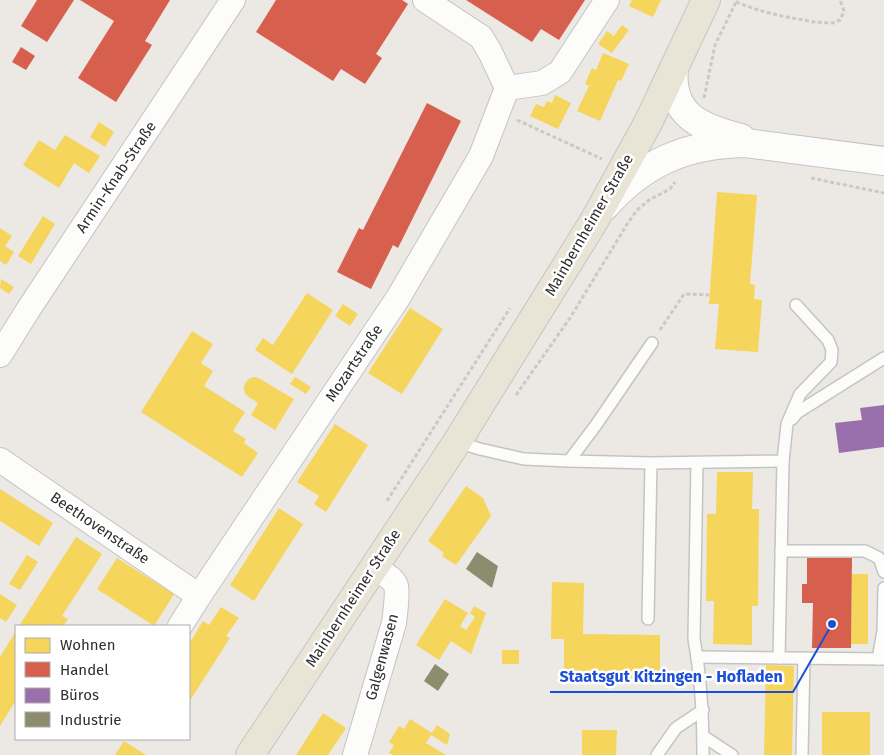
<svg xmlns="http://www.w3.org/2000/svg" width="884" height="755" viewBox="0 0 884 755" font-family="'Fira Sans',sans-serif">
	<rect width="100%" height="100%" fill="#ece8e4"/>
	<!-- homes -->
	<g fill="#f6d55c">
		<polygon points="632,0 661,0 653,17 629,6"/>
		<polygon points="622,25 629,30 612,53 598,44 607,31 614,36"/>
		<polygon points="603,53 629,64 621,81 618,80 600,121 577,111 589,86 585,84 592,68 596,70"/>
		<polygon points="555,95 571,103 558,129 530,116 536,104 544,107 547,101 552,103"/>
		<polygon points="99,122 114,132 105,147 90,137"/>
		<polygon points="65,135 100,156 89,173 74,163 59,188 23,165 39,140 55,150"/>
		<polygon points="717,192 757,195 750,284 755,285 754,299 762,300 758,352 715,349 719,304 709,304"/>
		<polygon points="43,216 55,224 31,264 18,256"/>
		<polygon points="0,228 12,236 5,246 14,252 6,265 0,261"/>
		<polygon points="1,279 14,287 9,294 0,288"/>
		<polygon points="307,293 333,310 292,374 255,350 263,338 273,345"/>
		<polygon points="343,304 358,314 350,326 335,316"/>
		<polygon points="410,308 443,329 402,394 368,373"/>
		<polygon points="192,331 213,344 201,363 213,371 204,386 245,412 233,431 246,439 244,443 258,453 242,477 141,412"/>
		<polygon points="255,377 260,379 294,399 275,430 251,415 258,403 246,395 244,390 244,386 246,382 250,378"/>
		<polygon points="295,377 311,387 306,394 290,384"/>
		<polygon points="335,424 368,445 326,512 314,504 319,496 297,482"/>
		<polygon points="717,472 753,472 752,509 759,509 758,606 752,606 752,645 713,644 714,601 706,601 707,514 716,514"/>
		<polygon points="466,486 483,498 491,516 456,565 442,556 444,553 428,541"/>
		<polygon points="0,489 53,523 39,546 0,521"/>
		<polygon points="279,508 303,524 254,601 230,585"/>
		<polygon points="76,537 102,554 62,616 68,619 63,626 19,626"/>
		<polygon points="27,555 38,562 20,590 9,584"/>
		<polygon points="117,558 174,594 154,626 97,589"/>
		<polygon points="852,574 868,574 868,644 851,644"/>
		<polygon points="552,582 584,583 583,634 660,635 660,679 564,678 564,639 551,639"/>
		<polygon points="0,594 17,605 6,622 0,618"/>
		<polygon points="445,599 468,613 460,626 466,630 475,617 470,613 474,606 486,613 471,654 451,641 439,660 416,645"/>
		<polygon points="221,607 239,618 226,636 230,638 189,702 189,644 203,621 209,625"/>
		<polygon points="16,631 16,700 0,726 0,657"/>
		<rect x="502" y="650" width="17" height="14"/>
		<polygon points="766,665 794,666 792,755 764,755"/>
		<rect x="822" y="712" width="48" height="43"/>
		<polygon points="323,713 346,728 328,755 296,755"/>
		<polygon points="410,719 432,733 437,725 450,734 447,745 431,735 426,743 446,755 393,755 389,753 394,745 389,742 399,726 404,729"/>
		<polygon points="582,730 617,730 616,755 582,755"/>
		<polygon points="124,741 146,755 115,755"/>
	</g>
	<!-- shops -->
	<g fill="#d6604d">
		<polygon points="37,0 74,0 47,42 21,26"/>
		<polygon points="80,0 170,0 145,41 152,45 116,102 78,78 114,21"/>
		<polygon points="276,0 402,0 408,4 376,54 382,58 365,84 341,69 333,81 256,32"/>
		<polygon points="466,0 585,0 559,40 541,29 532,42"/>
		<polygon points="21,47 35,56 26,70 12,62"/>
		<polygon points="427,103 461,121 398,248 393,245 371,289 337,272 359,228 363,230"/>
		<polygon points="807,558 852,558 851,648 812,648 813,603 802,603 802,584 807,584"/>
	</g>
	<!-- offices -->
	<polygon fill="#9970ab" points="884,405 884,447 839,453 835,423 862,420 860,408"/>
	<!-- industry -->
	<g fill="#8c8c6e">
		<polygon points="477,552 498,566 492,588 466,569"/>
		<polygon points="435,664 449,674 438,691 424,681"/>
	</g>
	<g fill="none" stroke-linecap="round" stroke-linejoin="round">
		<defs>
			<g id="lane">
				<polyline points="792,419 798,412 884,358"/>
				<polyline points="457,442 480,449 524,459 569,461 596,425 652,343"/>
				<polyline points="569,461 651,463 783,461 787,424 800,394 831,362 832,350 828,340 796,305"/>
				<path d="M697,463l-3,176c7,38 9,77 9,116"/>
				<polyline points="781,551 865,551 879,558 884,572"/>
				<polyline points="648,619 651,463"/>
				<polyline points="697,657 884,659"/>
				<polyline points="779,658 783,461"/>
				<polyline points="878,659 883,631 884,588"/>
				<polyline points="703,736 732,755"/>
				<polyline points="657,755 676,728 703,710"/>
				<polyline points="802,755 804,658"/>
			</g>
			<g id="street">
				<polyline points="425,0 481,37 490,52 507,88"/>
				<polyline points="507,88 542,83 560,72 607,0"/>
				<polyline points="0,355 28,310 233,0"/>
				<polyline points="0,460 199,596"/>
				<polyline points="180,626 199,596 398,298 481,156 507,88"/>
				<path d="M355,755l39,-132c1,-8 4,-30 2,-37 -3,-9 -16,-14 -23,-19"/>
			</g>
			<g id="secondary">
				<path d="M674,68c-5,48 28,60 67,70"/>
				<path d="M605,206c39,-44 82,-62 140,-63l139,18"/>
			</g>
			<polyline id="primary" points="250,755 457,442 594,221 649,121 706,0"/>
		</defs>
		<!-- lane casing -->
		<use href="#lane" stroke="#c5c4c5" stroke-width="14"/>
		<!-- street casing -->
		<use href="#street" stroke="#c5c4c5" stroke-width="26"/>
		<!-- secondary casing -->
		<use href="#secondary" stroke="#c5c4c5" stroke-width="30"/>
		<!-- primary casing -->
		<use href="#primary" stroke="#c6c5c4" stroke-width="30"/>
		<!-- path -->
		<g stroke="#c9c9c8" stroke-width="3" stroke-dasharray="4 2.5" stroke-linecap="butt">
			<polyline points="736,2 758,10 782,16 814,22 833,23 840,20 844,11 840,0"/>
			<polyline points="704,98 715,45 737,0"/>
			<polyline points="517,120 602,159"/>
			<polyline points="811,178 884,193"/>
			<polyline points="660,330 684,294 709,295"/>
			<polyline points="516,395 570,318 626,226 637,210 649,200 670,189 675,182"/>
			<polyline points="387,501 510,308"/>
		</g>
		<!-- lane -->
		<use href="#lane" stroke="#fcfcfb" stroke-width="11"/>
		<!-- street -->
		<use href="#street" stroke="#fcfcfb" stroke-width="24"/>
		<!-- secondary -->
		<use href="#secondary" stroke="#fcfcfb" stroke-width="28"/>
		<!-- primary -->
		<use href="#primary" stroke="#e8e4d6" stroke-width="28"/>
	</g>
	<g text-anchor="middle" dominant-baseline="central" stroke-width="5" stroke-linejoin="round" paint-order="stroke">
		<!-- street labels -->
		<g font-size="15" fill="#2e2e2e" stroke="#fff">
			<text transform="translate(116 177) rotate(-56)">Armin-Knab-Straße</text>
			<text transform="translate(589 225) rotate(-60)">Mainbernheimer Straße</text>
			<text transform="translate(354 363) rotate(-56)">Mozartstraße</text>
			<text transform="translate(100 528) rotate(34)">Beethovenstraße</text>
			<text transform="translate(353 598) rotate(-57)">Mainbernheimer Straße</text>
			<text transform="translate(382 657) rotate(-75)">Galgenwasen</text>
		</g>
	</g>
	<!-- callouts -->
	<path fill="none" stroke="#1d4ed8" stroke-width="2" d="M832 624L793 692H550"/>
	<circle fill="#1d4ed8" stroke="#fff" stroke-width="2" cx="832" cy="624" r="5"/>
	<g font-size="16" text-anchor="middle" font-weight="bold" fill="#1d4ed8" stroke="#fff" stroke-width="5" stroke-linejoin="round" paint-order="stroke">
		<text x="671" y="682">Staatsgut Kitzingen - Hofladen</text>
	</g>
	<!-- legend -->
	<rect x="15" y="625" width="175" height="115" fill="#ffffff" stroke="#ababab"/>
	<rect x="25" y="638" width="25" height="15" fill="#f6d55c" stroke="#ababab"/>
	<text x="60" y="650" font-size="15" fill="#2e2e2e">Wohnen</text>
	<rect x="25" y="662" width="25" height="15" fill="#d6604d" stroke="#ababab"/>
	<text x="60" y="675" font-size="15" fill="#2e2e2e">Handel</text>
	<rect x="25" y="688" width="25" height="15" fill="#9970ab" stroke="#ababab"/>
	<text x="60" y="700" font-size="15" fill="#2e2e2e">Büros</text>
	<rect x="25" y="712" width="25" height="15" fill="#8c8c6e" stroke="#ababab"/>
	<text x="60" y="725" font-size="15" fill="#2e2e2e">Industrie</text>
</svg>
